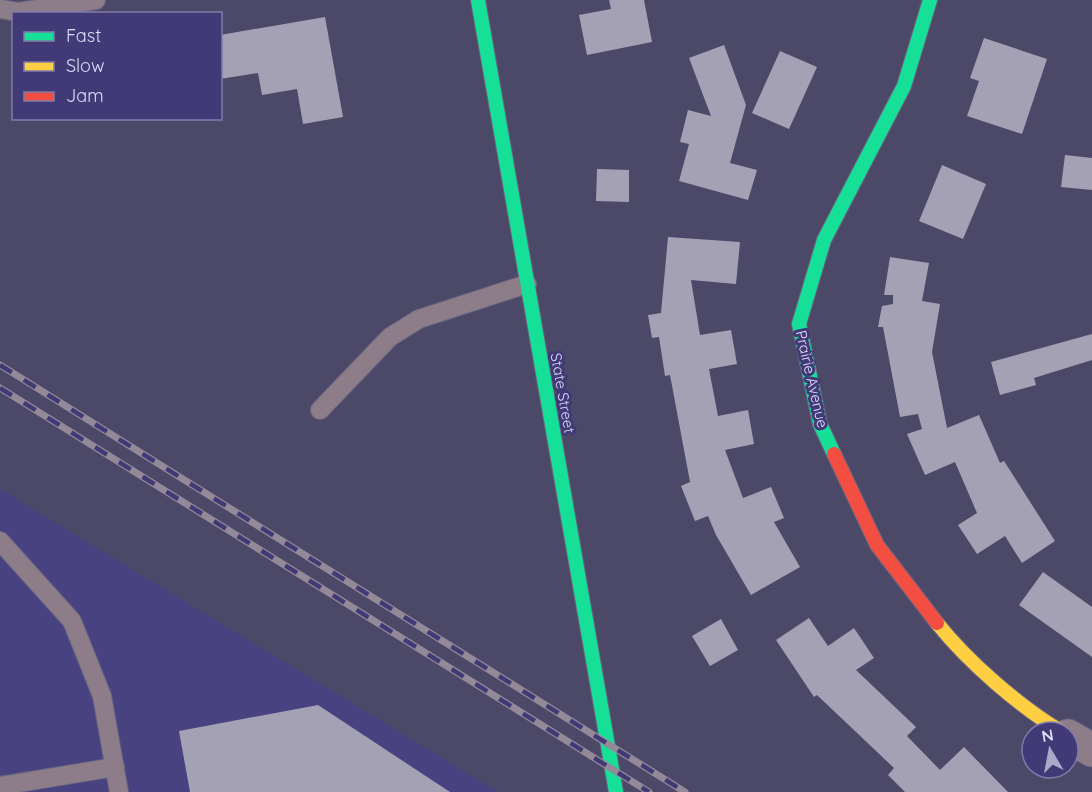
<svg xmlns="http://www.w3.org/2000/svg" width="1092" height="792" viewBox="0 0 1092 792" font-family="Quicksand,sans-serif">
	<rect width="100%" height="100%" fill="#4c4868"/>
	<!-- built -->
	<polygon fill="#494281" points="0,489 498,792 0,792"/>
	<!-- building -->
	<g fill="#a5a1b4">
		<polygon points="609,0 644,0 652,42 587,55 579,15 611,9"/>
		<polygon points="325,17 343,117 303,124 297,89 262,95 258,73 220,79 220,35"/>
		<polygon points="984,38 1047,59 1022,134 967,116 979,81 970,78"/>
		<polygon points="724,45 746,105 730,163 757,170 748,200 679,181 689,144 680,142 688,110 711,116 689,58"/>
		<polygon points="780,51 817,67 789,129 752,113"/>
		<polygon points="1065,155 1092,158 1092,190 1061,187"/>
		<polygon points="942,165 986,184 963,239 919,221"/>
		<polygon points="597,169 629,170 629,202 596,201"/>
		<polygon points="668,237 740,242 736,284 691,280 700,335 731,330 737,364 709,369 718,416 748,410 754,444 725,450 743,498 771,487 784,518 774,522 800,567 751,595 716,535 708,516 695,521 681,486 690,482 670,375 665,376 659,337 652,338 648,315 661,313"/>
		<polygon points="890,257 929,263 922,301 940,304 932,352 947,428 979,415 1000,463 1004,461 1055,541 1022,563 1005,536 977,554 958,525 977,513 955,462 925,475 907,434 922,429 918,414 900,417 883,327 878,327 882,306 893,304 893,295 884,295"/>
		<polygon points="1092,334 1092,360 1034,378 1036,385 1000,395 991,362"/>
		<polygon points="1043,572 1092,607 1092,657 1019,605"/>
		<polygon points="809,618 828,646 854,628 874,658 856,670 916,727 907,736 940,770 964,747 1008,792 905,792 888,775 894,768 817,695 814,697 776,640"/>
		<polygon points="721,619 738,650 710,666 692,636"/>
		<polygon points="318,705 450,792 190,792 179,731"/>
	</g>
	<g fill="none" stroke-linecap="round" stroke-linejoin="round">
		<defs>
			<g id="lane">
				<polyline points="0,9 18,12 96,0"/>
				<polyline points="320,410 390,337 419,319 527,284"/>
				<polyline points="0,541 72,621 102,696 119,792"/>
				<polyline points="0,786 115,767"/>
			</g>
			<polyline id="street" points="1068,736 1092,750"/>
			<g id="fast">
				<polyline points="478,0 616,792"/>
				<polyline points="834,454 820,424 799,324 824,240 904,86 930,0"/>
			</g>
			<path id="slow" d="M937,623c31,39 83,84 125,109"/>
			<polyline id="jam" points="834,454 877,545 937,623"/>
		</defs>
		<!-- lane casing -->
		<use href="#lane" stroke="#686580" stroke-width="20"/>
		<!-- street casing -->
		<use href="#street" stroke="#686580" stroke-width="35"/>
		<!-- fast casing -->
		<use href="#fast" stroke="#686580" stroke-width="16"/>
		<!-- slow casing -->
		<use href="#slow" stroke="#686580" stroke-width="16"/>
		<!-- jam casing -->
		<use href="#jam" stroke="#686580" stroke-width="16"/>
		<!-- lane -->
		<use href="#lane" stroke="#8c7d89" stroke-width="18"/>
		<!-- street -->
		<use href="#street" stroke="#8c7d89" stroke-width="33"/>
		<!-- fast -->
		<use href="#fast" stroke="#16e098" stroke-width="14"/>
		<!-- slow -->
		<use href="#slow" stroke="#ffcf43" stroke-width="14"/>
		<!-- jam -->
		<use href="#jam" stroke="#f24e42" stroke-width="14"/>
		<defs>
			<g id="rail">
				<polyline points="0,365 685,792"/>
				<polyline points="0,388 649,792"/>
			</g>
		</defs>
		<!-- rail casing -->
		<use href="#rail" stroke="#948998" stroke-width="7"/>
		<!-- rail -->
		<use href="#rail" stroke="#413a76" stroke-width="4.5" stroke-dasharray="14" stroke-linecap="butt"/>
	</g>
	<g text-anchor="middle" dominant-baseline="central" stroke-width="6" stroke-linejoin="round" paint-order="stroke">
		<!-- street labels -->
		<g font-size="15" fill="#deddfa" stroke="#413a76">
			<text transform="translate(812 379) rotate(77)">Prairie Avenue</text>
			<text transform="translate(563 393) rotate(80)">State Street</text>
		</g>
	</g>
	<!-- legend -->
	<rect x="12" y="12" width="210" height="108" fill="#413a76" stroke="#807bab" stroke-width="1.5"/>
	<rect x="24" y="32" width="30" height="9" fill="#16e098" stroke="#807bab" stroke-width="1.5"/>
	<text x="66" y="42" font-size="18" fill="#deddfa">Fast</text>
	<rect x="24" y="62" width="30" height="9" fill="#ffcf43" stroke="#807bab" stroke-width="1.5"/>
	<text x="66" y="72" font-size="18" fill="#deddfa">Slow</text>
	<rect x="24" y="92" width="30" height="9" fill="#f24e42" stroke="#807bab" stroke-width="1.5"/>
	<text x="66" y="102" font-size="18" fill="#deddfa">Jam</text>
	<!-- north arrow -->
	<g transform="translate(1050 750) rotate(350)"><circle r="28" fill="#413a76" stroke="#807bab" stroke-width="1.5"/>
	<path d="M0-4.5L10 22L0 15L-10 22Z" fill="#aba9c7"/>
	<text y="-9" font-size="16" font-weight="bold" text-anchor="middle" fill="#deddfa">N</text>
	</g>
</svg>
